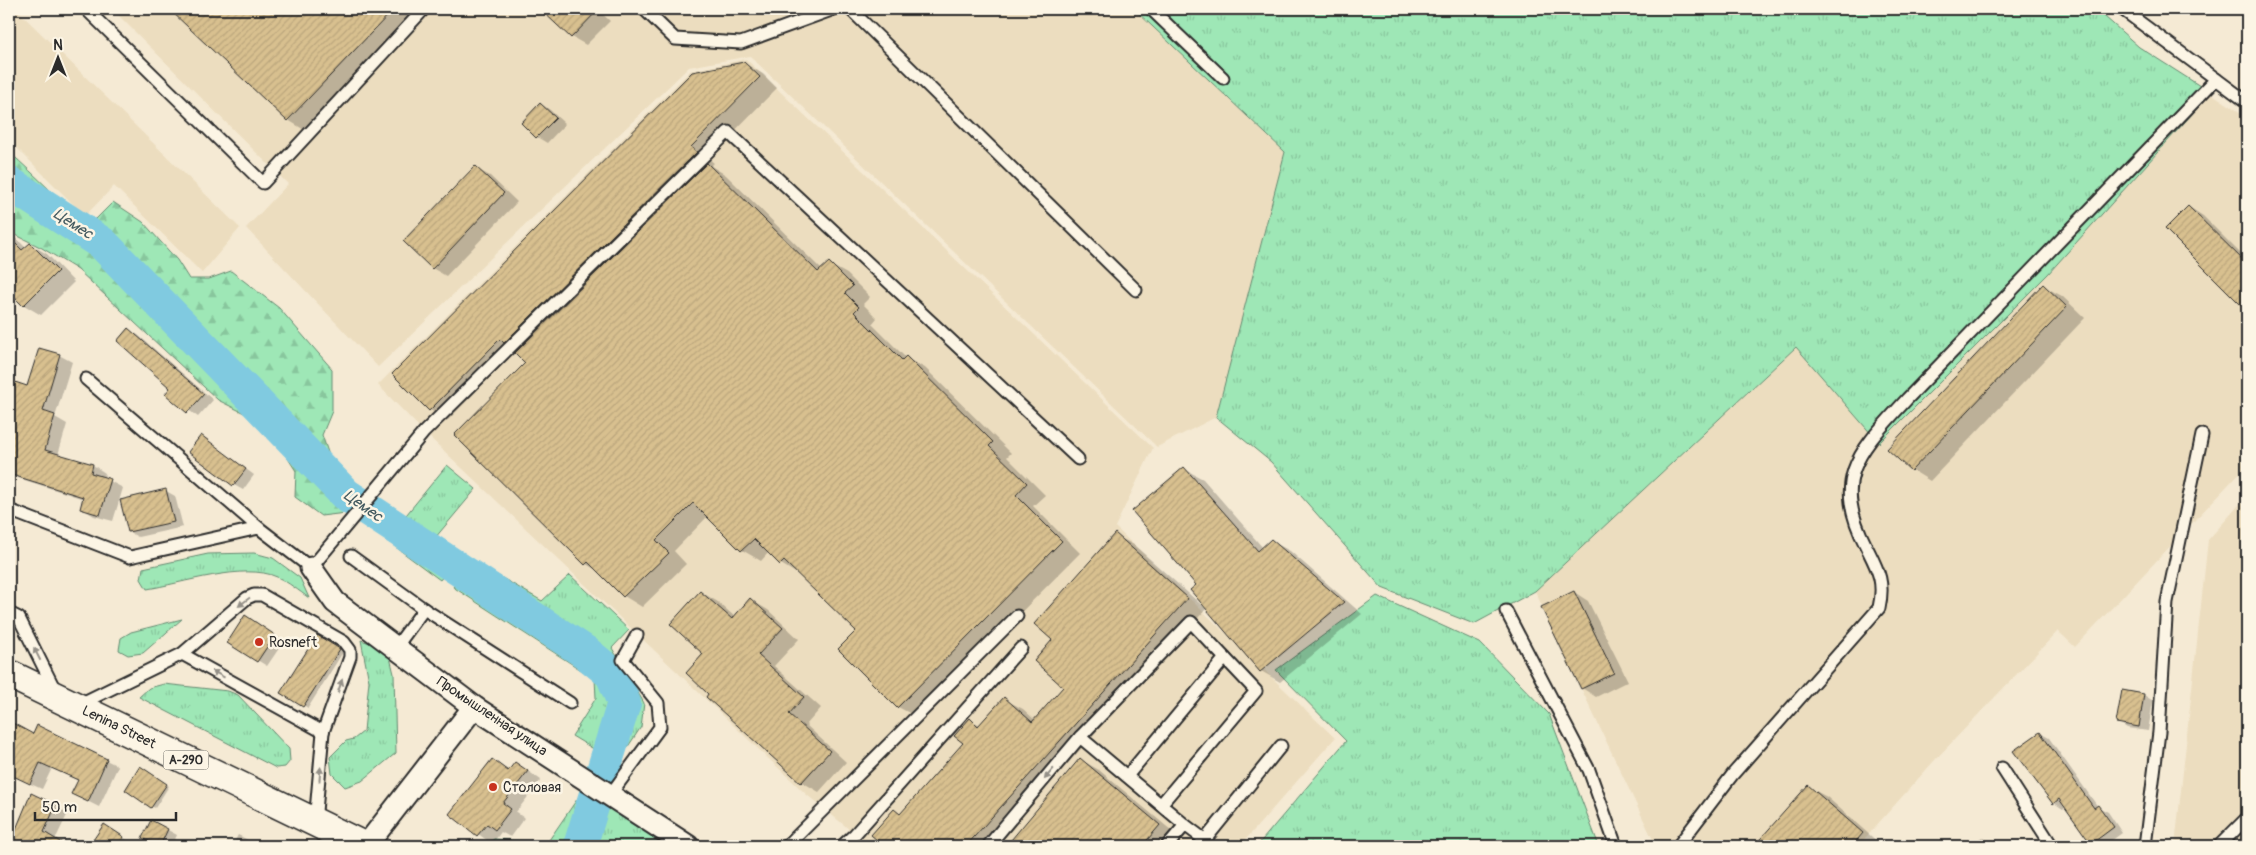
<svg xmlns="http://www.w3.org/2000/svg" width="2256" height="855" viewBox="0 0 2256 855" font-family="Pangolin,sans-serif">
	<defs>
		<pattern id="grass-tufts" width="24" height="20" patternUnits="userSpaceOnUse" patternTransform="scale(1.25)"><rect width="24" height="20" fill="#9ee7b6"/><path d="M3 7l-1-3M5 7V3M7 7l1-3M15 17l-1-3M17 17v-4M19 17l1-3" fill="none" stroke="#88c69d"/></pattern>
		<pattern id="forest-firs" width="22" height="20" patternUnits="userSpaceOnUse" patternTransform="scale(1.25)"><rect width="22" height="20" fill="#9ee7b6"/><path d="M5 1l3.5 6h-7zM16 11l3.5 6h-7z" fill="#88c69d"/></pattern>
		<pattern id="building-hatch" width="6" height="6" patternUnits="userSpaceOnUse" patternTransform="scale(1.25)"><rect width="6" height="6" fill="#d8c08f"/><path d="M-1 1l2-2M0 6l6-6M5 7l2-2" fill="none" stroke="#baa57c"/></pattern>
	</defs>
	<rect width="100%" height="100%" fill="#f5ead4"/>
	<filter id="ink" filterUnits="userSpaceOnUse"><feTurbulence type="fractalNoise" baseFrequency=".02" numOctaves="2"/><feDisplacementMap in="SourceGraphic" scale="10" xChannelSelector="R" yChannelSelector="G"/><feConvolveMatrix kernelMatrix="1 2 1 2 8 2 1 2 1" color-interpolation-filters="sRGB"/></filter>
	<g filter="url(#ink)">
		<!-- built -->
		<g fill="#ecddbf">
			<polygon points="9,9 16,9 240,228 202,273 114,186 85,216 9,140"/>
			<polygon points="112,9 1134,9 1285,152 1216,417 1157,447 750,56 689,67 378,367 246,228 288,184"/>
			<polygon points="746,59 1153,448 1115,527 1335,738 1240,846 870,846 807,795 424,432 378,385 690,71"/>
			<polygon points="2211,93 2247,117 2247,465 2075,647 2058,631 1934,761 1858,846 1656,846 1535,591 1796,347 1879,442 2048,274"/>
			<polygon points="2247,496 2247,846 2175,846 2208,540"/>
		</g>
		<!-- grass -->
		<g fill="url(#grass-tufts)" stroke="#648970">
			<polygon points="1134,9 2096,9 2139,47 2211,93 2048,274 1879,443 1796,347 1535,591 1474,624 1382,588 1271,462 1216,417 1285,152"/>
			<polygon points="447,465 476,489 435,538 461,554 440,580 359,520 377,499 402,520"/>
			<path d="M254,553l19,5 27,20 9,20c-10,-7 -21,-16 -32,-21 -32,-15 -97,7 -130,12l-6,-10 2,-11 65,-14z"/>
			<polygon points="473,561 542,601 570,575 629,630 612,648 644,703 641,727 617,763 572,736 596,698 595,679 453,587"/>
			<polygon points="1377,596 1480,643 1549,714 1599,846 1257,846 1346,741 1276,670"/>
			<polygon points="182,619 143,653 128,655 119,650 121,638 131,632"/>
			<polygon points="361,640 388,649 394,674 396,753 362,781 345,787 332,774 330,757 346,741 354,739 364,731 369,681"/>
			<polygon points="164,684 228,691 238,695 289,749 290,761 285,767 276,768 139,697 149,688"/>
			<polygon points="584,789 671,846 484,846 494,839 547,843"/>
		</g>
		<!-- forest -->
		<path fill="url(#forest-firs)" stroke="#648970" d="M9,152c28,24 52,51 81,73l23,-23 30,20 34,38 12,19h20l22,-8 48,37 53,61v42l-10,24 9,26 22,27 -7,25 -25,3 -26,-19 1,-26 -18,-28 -28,-27 -32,-16 -140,-130 -36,-22 -30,-15 -3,-5z"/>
		<!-- shadow -->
		<g fill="#0003">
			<polygon points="171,9 423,9 306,131 288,120"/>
			<polygon points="542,9 597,9 610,21 586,45 572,37"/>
			<polygon points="744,63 763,74 777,88 708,158 714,163 711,166 726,175 822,270 829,264 847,274 870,297 863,304 877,318 872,324 906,358 925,368 1011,453 1007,457 1045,495 1033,506 1080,553 917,717 898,707 858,631 799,575 781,564 769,552 761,561 742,550 708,516 674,551 686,564 642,607 624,596 600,572 586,564 455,435 527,363 515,352 448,420 430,410"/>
			<polygon points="541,104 550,110 565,124 547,143 537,137 522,123"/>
			<polygon points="475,168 490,176 517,202 446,276 432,268"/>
			<polygon points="2189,207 2203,216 2247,260 2247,309 2167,229"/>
			<polygon points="9,231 26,248 30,244 47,254 74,282 41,315 24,305 10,291 9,293"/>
			<polygon points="2043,286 2062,296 2085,318 1930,481 1912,470"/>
			<polygon points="129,330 138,335 213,400 198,417 167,394 172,388"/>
			<polygon points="2247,349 2247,364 2240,357"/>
			<polygon points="59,355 72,362 55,417 67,424 58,455 93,465 105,473 104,478 123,488 113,521 94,516 81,508 84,499 9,475 10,382 28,388"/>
			<polygon points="201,436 254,475 243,490 234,485"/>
			<polygon points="1184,469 1203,479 1263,548 1271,541 1290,551 1362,614 1280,682 1261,671 1197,585"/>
			<polygon points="166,491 175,496 183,527 138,537 129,532"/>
			<polygon points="1115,535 1134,545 1206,609 994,846 886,846 873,835 894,810 901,814 964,743 971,720 980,725 1004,699 1023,709 1035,720 1065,687 1054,640"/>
			<polygon points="701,592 718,602 735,617 751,600 768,610 799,639 774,666 821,708 806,725 846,762 819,792 802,782 710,694"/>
			<polygon points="1574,592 1588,601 1628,681 1596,697 1582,688"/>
			<polygon points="255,622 284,641 267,666 229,643"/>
			<polygon points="317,637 343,652 308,708 282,692"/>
			<polygon points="2123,692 2144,695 2153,701 2148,731 2127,728 2118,722"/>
			<polygon points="9,721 33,736 106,760 118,766 99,807 73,794 79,781 52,768 42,789 26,782 21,762 9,755"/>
			<polygon points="2040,733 2049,738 2098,807 2108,812 2122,833 2104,846 2098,846 2092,843 2066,807 2063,809 2054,803"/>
			<polygon points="1081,760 1099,770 1178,836 1169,846 1008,846"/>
			<polygon points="492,761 510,771 516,763 541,780 516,812 524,818 510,837 501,832 492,844 451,814"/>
			<polygon points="150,773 169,786 155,808 146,803"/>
			<polygon points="1808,787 1827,797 1881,845 1755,846"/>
			<polygon points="31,795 68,813 55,840 65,846 9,846 9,837 12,838"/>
			<polygon points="155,823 177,835 172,846 145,846"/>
			<polygon points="104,826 132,843 130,846 91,846"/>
			<polygon points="238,835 248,840 258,846 232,846"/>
			<polygon points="1982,837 1994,846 1968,846"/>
		</g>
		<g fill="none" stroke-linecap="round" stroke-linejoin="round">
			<!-- river -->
			<polyline stroke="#80cae0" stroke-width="34" points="9,183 103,244 346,495 585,652 612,674 624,703 580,846"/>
		</g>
		<!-- building -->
		<g fill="url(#building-hatch)" stroke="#2b2b2b">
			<polygon points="169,9 394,9 287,121"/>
			<polygon points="540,9 599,9 571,38"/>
			<polygon points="744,62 760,77 691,147 697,152 504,343 500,339 429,411 392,374 692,72"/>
			<polygon points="540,103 556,118 536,138 521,123"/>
			<polygon points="707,163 818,272 829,262 853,286 845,293 859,307 854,312 902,360 906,356 993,442 989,446 1027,483 1016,495 1062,541 897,708 838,649 856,631 784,561 780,565 754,539 741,551 693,503 656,540 669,553 623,597 588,562 585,565 454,435 525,363 515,353"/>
			<polygon points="475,166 504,193 432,269 403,241"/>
			<polygon points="2188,206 2247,264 2247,311 2165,229"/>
			<polygon points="9,237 22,250 30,243 58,271 23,306 9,292"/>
			<polygon points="2043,284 2067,307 1911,471 1887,449"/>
			<polygon points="128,328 204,394 187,413 165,394 170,388 117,341"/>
			<polygon points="39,348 60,354 43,411 55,415 45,450 93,464 91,473 111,479 100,515 80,509 83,497 9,474 9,380 27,386"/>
			<polygon points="201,435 246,469 233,486 188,452"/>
			<polygon points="1184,467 1258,551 1271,539 1344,602 1260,672 1190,590 1196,585 1132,511"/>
			<polygon points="166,489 174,522 128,532 120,500"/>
			<polygon points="1115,533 1188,598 966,846 884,846 871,835 894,809 900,814 963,743 954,736 970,718 978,726 1004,697 1032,722 1063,687 1034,661 1052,640 1034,624"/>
			<polygon points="700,591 732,619 750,598 783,628 758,655 804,697 789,714 830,751 801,783 706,697 708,694 686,673 703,654 670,624"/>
			<polygon points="1574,591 1614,673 1581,689 1541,607"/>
			<polygon points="245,615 275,635 257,662 227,643"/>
			<polygon points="317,635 340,649 303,707 280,693"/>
			<polygon points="2122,690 2144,694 2139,727 2116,723"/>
			<polygon points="9,721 33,734 37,725 107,759 88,802 71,794 78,780 40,763 30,784 9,774"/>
			<polygon points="2040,732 2094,808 2098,805 2114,827 2091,844 2059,799 2053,804 2013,751"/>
			<polygon points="1080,758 1160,825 1142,846 1006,846"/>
			<polygon points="492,759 508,771 515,762 528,771 503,803 511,809 495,830 487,824 477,836 449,814"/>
			<polygon points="140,766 167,784 151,808 125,790"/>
			<polygon points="1808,785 1863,833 1852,846 1754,846"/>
			<polygon points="31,793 56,805 44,832 67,846 9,846"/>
			<polygon points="151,820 168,829 160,846 142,838"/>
			<polygon points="104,824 124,837 118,846 89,846"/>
		</g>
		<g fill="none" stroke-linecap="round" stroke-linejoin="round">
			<defs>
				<g id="lane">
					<polyline points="86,9 263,183 424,9"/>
					<polyline points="644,9 675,39 741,43 834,9"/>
					<polyline points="850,9 1136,290"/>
					<polyline points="1151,9 1223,78"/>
					<polyline points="2122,9 2247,102"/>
					<polyline points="86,379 259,528"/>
					<polyline points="9,510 130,557 259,528 311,568 424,432 728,132 1078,459"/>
					<polyline points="351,556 424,609 396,647"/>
					<polyline points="424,609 570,703"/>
					<polyline points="1506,611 1589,770 1616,846"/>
					<polyline points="9,613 19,618 56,692"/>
					<polyline points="182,654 247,598 254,595 262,595 344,642 350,650 350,657 323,732"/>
					<polyline points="78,705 182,654 323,732 315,823"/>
					<polyline points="1080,737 1185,825 1167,846"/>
					<polyline points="2002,768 2052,846"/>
					<polyline points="1127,776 1225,658"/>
					<polyline points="610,795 660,727 658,703 623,660 637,635"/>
					<polyline points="1185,825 1205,840"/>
					<polyline points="787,846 1017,616"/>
					<polyline points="842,846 855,834 1021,648"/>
					<polyline points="988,846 1080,737 1191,622 1256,691 1163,802"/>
					<polyline points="1200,846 1281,746"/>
					<path d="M1678,846l55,-72 146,-166c6,-27 -1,-38 -13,-62 -36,-70 -5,-96 41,-147l309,-320"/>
					<polyline points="2145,846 2159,732 2167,602 2202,435"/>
					<polyline points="2219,846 2247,818"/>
				</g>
				<g id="street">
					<polyline points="311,568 335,602 474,707 688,846"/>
					<polyline points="366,846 474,707"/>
				</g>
				<polyline id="highway" points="9,674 364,846"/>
			</defs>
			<!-- lane casing -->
			<use href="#lane" stroke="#2b2b2b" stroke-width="15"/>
			<!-- street casing -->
			<use href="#street" stroke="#2b2b2b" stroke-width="25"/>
			<!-- highway casing -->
			<use href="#highway" stroke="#2b2b2b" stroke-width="31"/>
			<!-- lane -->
			<use href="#lane" stroke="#fcf5e5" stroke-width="11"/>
			<!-- street -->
			<use href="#street" stroke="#fcf5e5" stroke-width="21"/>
			<!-- highway -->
			<use href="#highway" stroke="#fcf5e5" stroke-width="28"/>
		</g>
		<!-- one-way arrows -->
		<defs><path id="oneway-solid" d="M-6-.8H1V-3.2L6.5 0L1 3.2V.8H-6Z" transform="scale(1.25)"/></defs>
		<g fill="#949088">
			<use href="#oneway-solid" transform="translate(244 602) rotate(143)"/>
			<use href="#oneway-solid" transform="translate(37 654) rotate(-117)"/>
			<use href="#oneway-solid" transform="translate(218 674) rotate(-151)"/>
			<use href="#oneway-solid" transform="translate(340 686) rotate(-71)"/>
			<use href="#oneway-solid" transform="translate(320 774) rotate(-85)"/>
			<use href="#oneway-solid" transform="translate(1049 774) rotate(130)"/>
		</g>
	</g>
	<!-- markers -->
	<g fill="#c8321e" stroke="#fcf5e5" stroke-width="2">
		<circle cx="259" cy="642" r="5"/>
		<circle cx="493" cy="787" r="5"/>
	</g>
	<g text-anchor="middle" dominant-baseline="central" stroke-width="5" stroke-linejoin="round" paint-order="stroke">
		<!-- shield labels -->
		<rect fill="#fcf5e5" stroke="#6a6863" stroke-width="1" x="163.5" y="750.5" width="45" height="19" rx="4"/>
		<g font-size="12" font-weight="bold" fill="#2b2b2b">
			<text x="186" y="760">А-290</text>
		</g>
		<!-- poi labels -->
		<g font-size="14" fill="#2b2b2b" stroke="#fcf5e5" text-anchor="start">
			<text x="269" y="642">Rosneft</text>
			<text x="503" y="787">Столовая</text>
		</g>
		<!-- street labels -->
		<g font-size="14" fill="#2b2b2b" stroke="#fcf5e5">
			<text transform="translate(492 716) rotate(34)">Промышленная улица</text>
			<text transform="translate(119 727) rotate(26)">Lenina Street</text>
		</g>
		<!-- water labels -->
		<g font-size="15" font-style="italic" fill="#445b61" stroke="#fcf5e5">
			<text transform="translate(73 224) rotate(33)">Цемес</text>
			<text transform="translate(363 506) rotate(35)">Цемес</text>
		</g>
	</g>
	<!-- margin -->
	<rect width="2256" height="855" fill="none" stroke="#fcf5e5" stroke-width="30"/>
	<rect x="15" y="15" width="2226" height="825" fill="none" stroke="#2b2b2b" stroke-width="2" filter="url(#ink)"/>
	<!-- north arrow -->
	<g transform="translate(58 58)" stroke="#fcf5e5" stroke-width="4" paint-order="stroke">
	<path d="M0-4L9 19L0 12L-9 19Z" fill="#2b2b2b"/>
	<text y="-8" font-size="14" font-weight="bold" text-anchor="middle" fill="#2b2b2b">N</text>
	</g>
	<!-- scale -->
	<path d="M35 812v8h141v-8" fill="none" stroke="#2b2b2b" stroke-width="2.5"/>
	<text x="42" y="812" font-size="15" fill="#2b2b2b" stroke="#fcf5e5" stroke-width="4" paint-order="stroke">50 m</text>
</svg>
